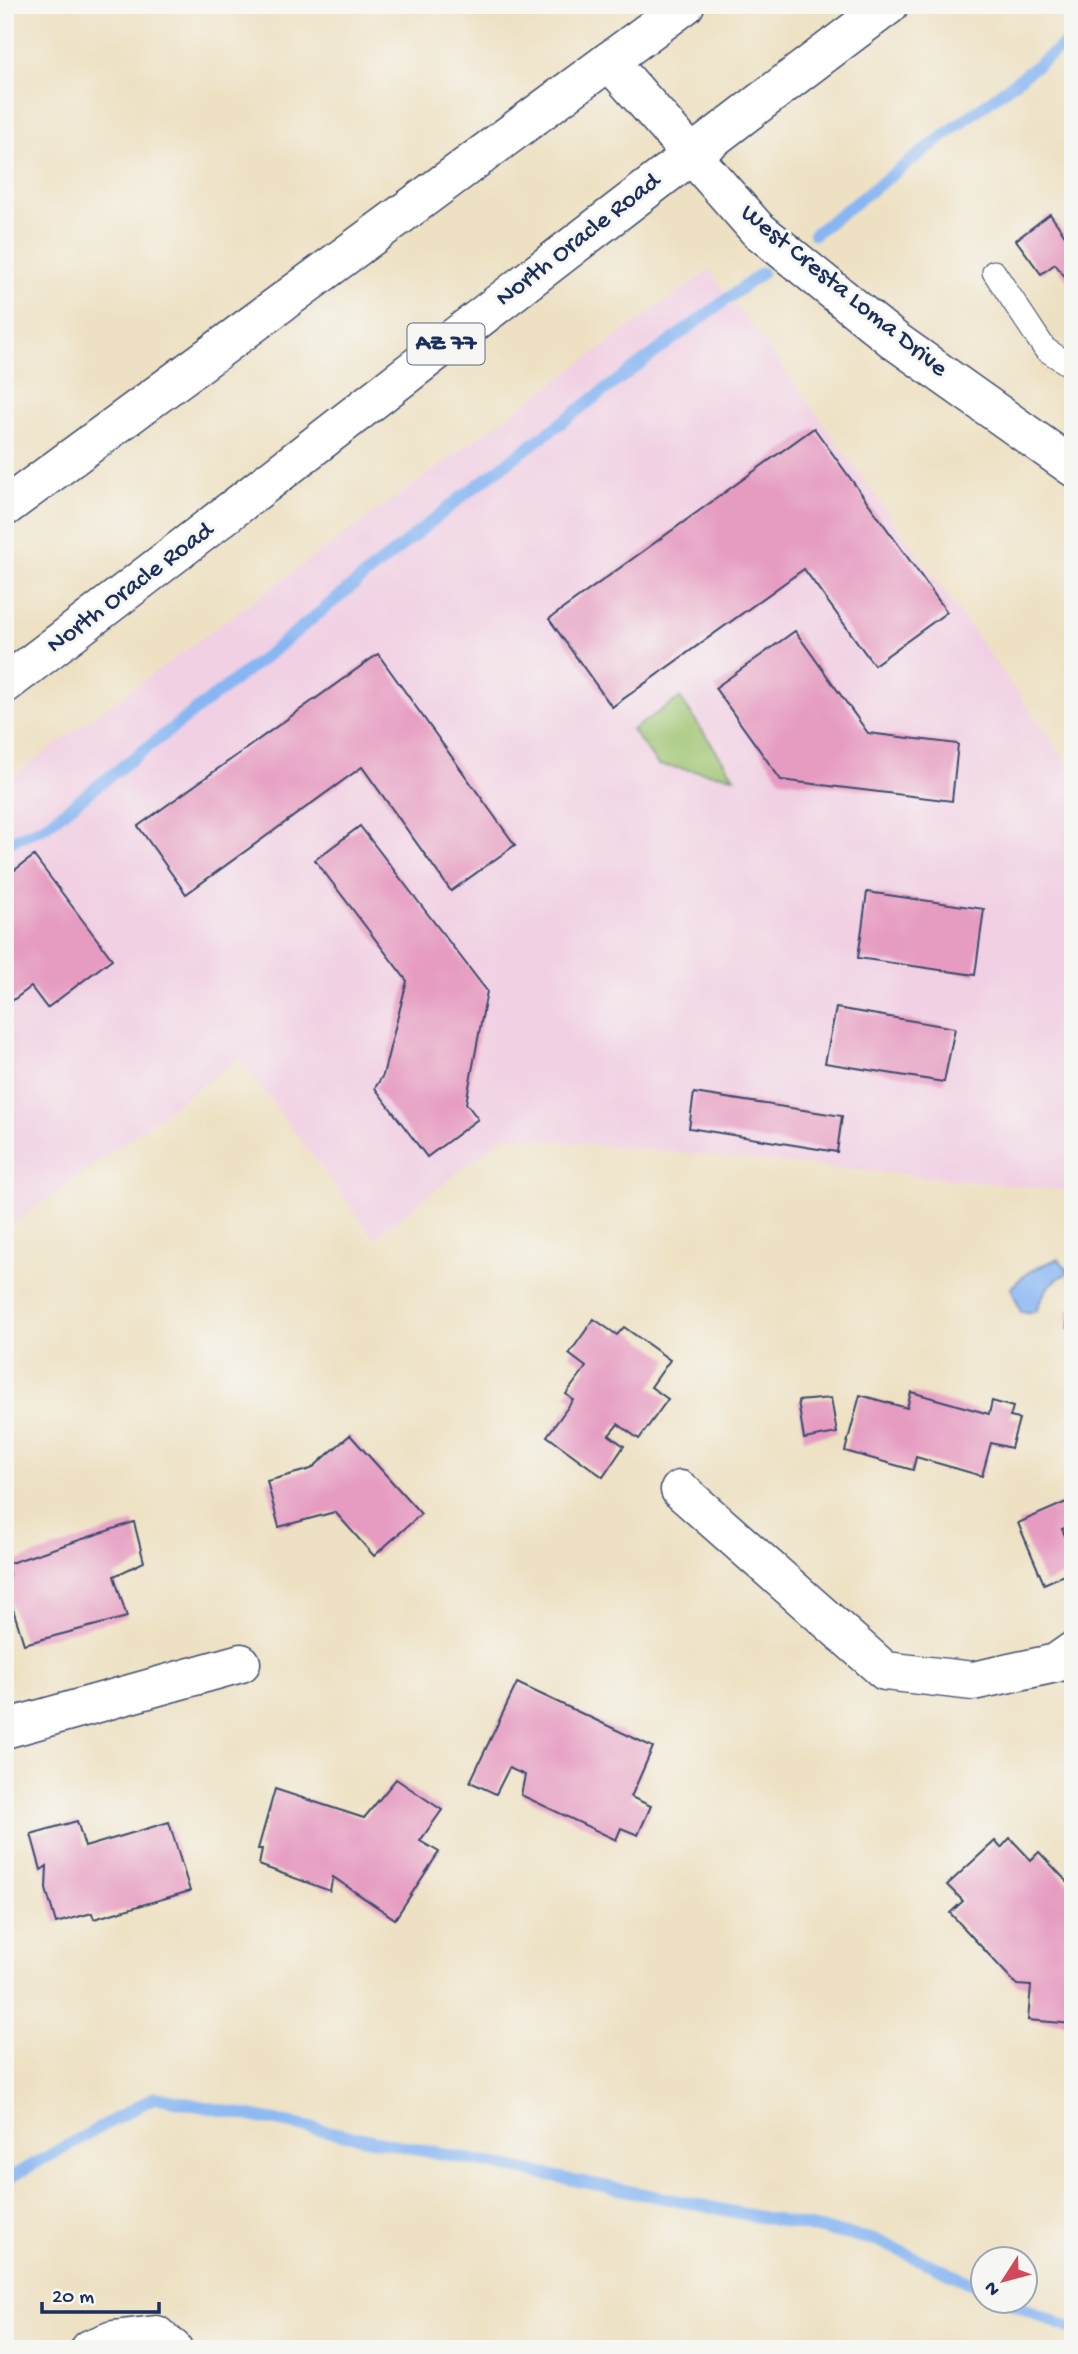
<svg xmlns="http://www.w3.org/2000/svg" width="1078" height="2354" viewBox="0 0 1078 2354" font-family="'Gochi Hand',sans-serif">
	<rect width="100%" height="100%" fill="#f6f6f2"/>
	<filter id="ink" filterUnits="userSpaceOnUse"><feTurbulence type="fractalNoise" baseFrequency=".0143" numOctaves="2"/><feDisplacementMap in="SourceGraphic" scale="14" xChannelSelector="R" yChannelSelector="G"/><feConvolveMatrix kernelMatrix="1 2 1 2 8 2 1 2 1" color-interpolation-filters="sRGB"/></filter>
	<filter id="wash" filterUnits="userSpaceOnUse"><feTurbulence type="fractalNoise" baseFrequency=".00686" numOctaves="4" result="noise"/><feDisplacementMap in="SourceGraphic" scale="28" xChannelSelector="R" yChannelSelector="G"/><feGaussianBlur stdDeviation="1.57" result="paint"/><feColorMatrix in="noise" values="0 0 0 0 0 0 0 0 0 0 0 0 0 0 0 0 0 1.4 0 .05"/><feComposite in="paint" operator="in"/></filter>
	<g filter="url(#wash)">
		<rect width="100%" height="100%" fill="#eee1c3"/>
		<!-- built -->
		<polygon fill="#f1d0e3" points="709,270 792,380 1073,770 1071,1191 505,1136 374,1238 239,1058 5,1230 5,781"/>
		<!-- green -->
		<polygon fill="#9cc26d" stroke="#5c7866" stroke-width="2" points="680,698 734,777 658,765 632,730"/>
		<!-- water -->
		<path fill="#87b6f2" stroke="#5172a8" stroke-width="2" d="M1059,1259l10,13c-21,12 -25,17 -33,40h-15l-10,-24c14,-16 29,-23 48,-29z"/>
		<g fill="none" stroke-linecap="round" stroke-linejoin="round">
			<!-- stream -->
			<g stroke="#87b6f2" stroke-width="12">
				<polyline points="814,234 1073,38"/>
				<polyline points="5,843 44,827 270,653 464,495 762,273"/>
				<polyline points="5,2180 155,2097 876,2240 984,2289"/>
				<polyline points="1010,2302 1073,2330"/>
			</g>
		</g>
		<g id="blocks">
			<!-- building -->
			<g fill="#e69cc1">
				<polygon points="1050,214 1071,244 1073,243 1073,287 1055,264 1041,274 1016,240"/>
				<polygon points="814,428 947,612 874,665 804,569 612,707 549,619"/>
				<polygon points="795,631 868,733 958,744 952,801 781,780 715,688"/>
				<polygon points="378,654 515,845 451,891 362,767 186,894 138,826"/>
				<polygon points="360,826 487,991 466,1103 478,1119 427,1157 375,1088 383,1075 407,981 315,860"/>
				<polygon points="34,856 112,959 47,1008 31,987 5,1006 5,877"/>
				<polygon points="867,892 984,909 975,975 858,958"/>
				<polygon points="836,1008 955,1028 944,1082 825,1063"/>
				<polygon points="694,1093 842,1116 837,1152 689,1128"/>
				<polygon points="1073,1306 1073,1330 1067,1328 1069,1310"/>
				<polygon points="594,1319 617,1335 624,1327 670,1360 651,1387 668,1399 639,1439 618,1424 609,1435 624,1446 603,1477 547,1436 573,1400 566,1394 586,1367 569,1354"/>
				<polygon points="911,1392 989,1414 992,1401 1013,1407 1010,1417 1019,1419 1011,1448 991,1443 982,1476 916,1457 913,1470 845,1451 860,1395 907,1408"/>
				<polygon points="831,1398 837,1433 804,1439 798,1401"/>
				<polygon points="350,1435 421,1514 374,1556 335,1512 279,1527 267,1481 311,1469"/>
				<polygon points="1073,1499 1073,1525 1062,1529 1073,1553 1073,1571 1044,1584 1018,1523"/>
				<polygon points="134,1522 144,1562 114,1576 127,1617 24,1644 5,1584 5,1578 9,1576 7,1564"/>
				<polygon points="517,1683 653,1747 631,1797 651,1806 638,1835 621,1828 616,1840 521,1795 525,1775 509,1768 496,1794 470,1782"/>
				<polygon points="396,1779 442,1810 420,1841 439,1852 395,1919 333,1877 330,1891 259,1865 262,1849 258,1849 275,1789 364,1818"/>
				<polygon points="77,1821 85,1847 169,1822 190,1891 94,1919 92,1913 56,1923 46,1889 47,1866 41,1870 31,1834"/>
				<polygon points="1010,1838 1031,1860 1039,1852 1073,1888 1073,2024 1028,2020 1031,1986 1017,1985 950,1913 963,1901 947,1885 995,1841 1001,1848"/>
			</g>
		</g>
	</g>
	<g filter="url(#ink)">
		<use href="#blocks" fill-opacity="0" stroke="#3b4a6d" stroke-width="2"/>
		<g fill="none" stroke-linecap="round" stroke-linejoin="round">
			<defs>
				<polyline id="lane" points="994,272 1045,349 1073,367"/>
				<g id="street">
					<polyline points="609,61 757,229 894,340 1073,467"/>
					<polyline points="680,1490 885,1671 973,1681 1056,1663 1073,1651"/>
					<polyline points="5,1729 241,1663"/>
					<polyline points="90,2349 113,2340 156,2335 173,2349"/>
				</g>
				<g id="highway">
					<polyline points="5,507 685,5"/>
					<path d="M5,684c296,-225 586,-456 884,-679"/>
				</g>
			</defs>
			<!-- lane casing -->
			<use href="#lane" stroke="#3b4a6d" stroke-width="25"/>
			<!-- street casing -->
			<use href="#street" stroke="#3b4a6d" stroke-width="41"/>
			<!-- highway casing -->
			<use href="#highway" stroke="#3b4a6d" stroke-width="41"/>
			<!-- lane -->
			<use href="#lane" stroke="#fff" stroke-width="23"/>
			<!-- street -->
			<use href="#street" stroke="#fff" stroke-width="38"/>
			<!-- highway -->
			<use href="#highway" stroke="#fff" stroke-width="38"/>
		</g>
	</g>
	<g text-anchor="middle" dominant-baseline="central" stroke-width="6" stroke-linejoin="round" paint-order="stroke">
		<!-- shield labels -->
		<rect fill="#f6f6f2" stroke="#5d6b8a" stroke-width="2" x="407.5" y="323.5" width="77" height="41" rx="5"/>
		<g font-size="24" font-weight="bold" fill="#1b2f5e">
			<text x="446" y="344">AZ 77</text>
		</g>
		<!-- street labels -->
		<g font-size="26" fill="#1b2f5e" stroke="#f6f6f2">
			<text transform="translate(579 241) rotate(-38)">North Oracle Road</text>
			<text transform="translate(843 292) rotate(39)">West Cresta Loma Drive</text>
			<text transform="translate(131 589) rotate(-37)">North Oracle Road</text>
		</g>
	</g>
	<!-- margin -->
	<rect width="1078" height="2354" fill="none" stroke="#f6f6f2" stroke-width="28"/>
	<!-- north arrow -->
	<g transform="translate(1004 2280) rotate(234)"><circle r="33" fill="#f6f6f2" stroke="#9ea6b7" stroke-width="2"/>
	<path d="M0-5L12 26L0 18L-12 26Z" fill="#d1495b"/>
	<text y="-10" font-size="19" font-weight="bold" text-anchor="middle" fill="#1b2f5e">N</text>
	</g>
	<!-- scale -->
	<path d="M42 2302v10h117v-10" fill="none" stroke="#1b2f5e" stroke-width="3.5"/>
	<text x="52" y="2302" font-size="21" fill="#1b2f5e" stroke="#f6f6f2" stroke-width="5" paint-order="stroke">20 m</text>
</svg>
